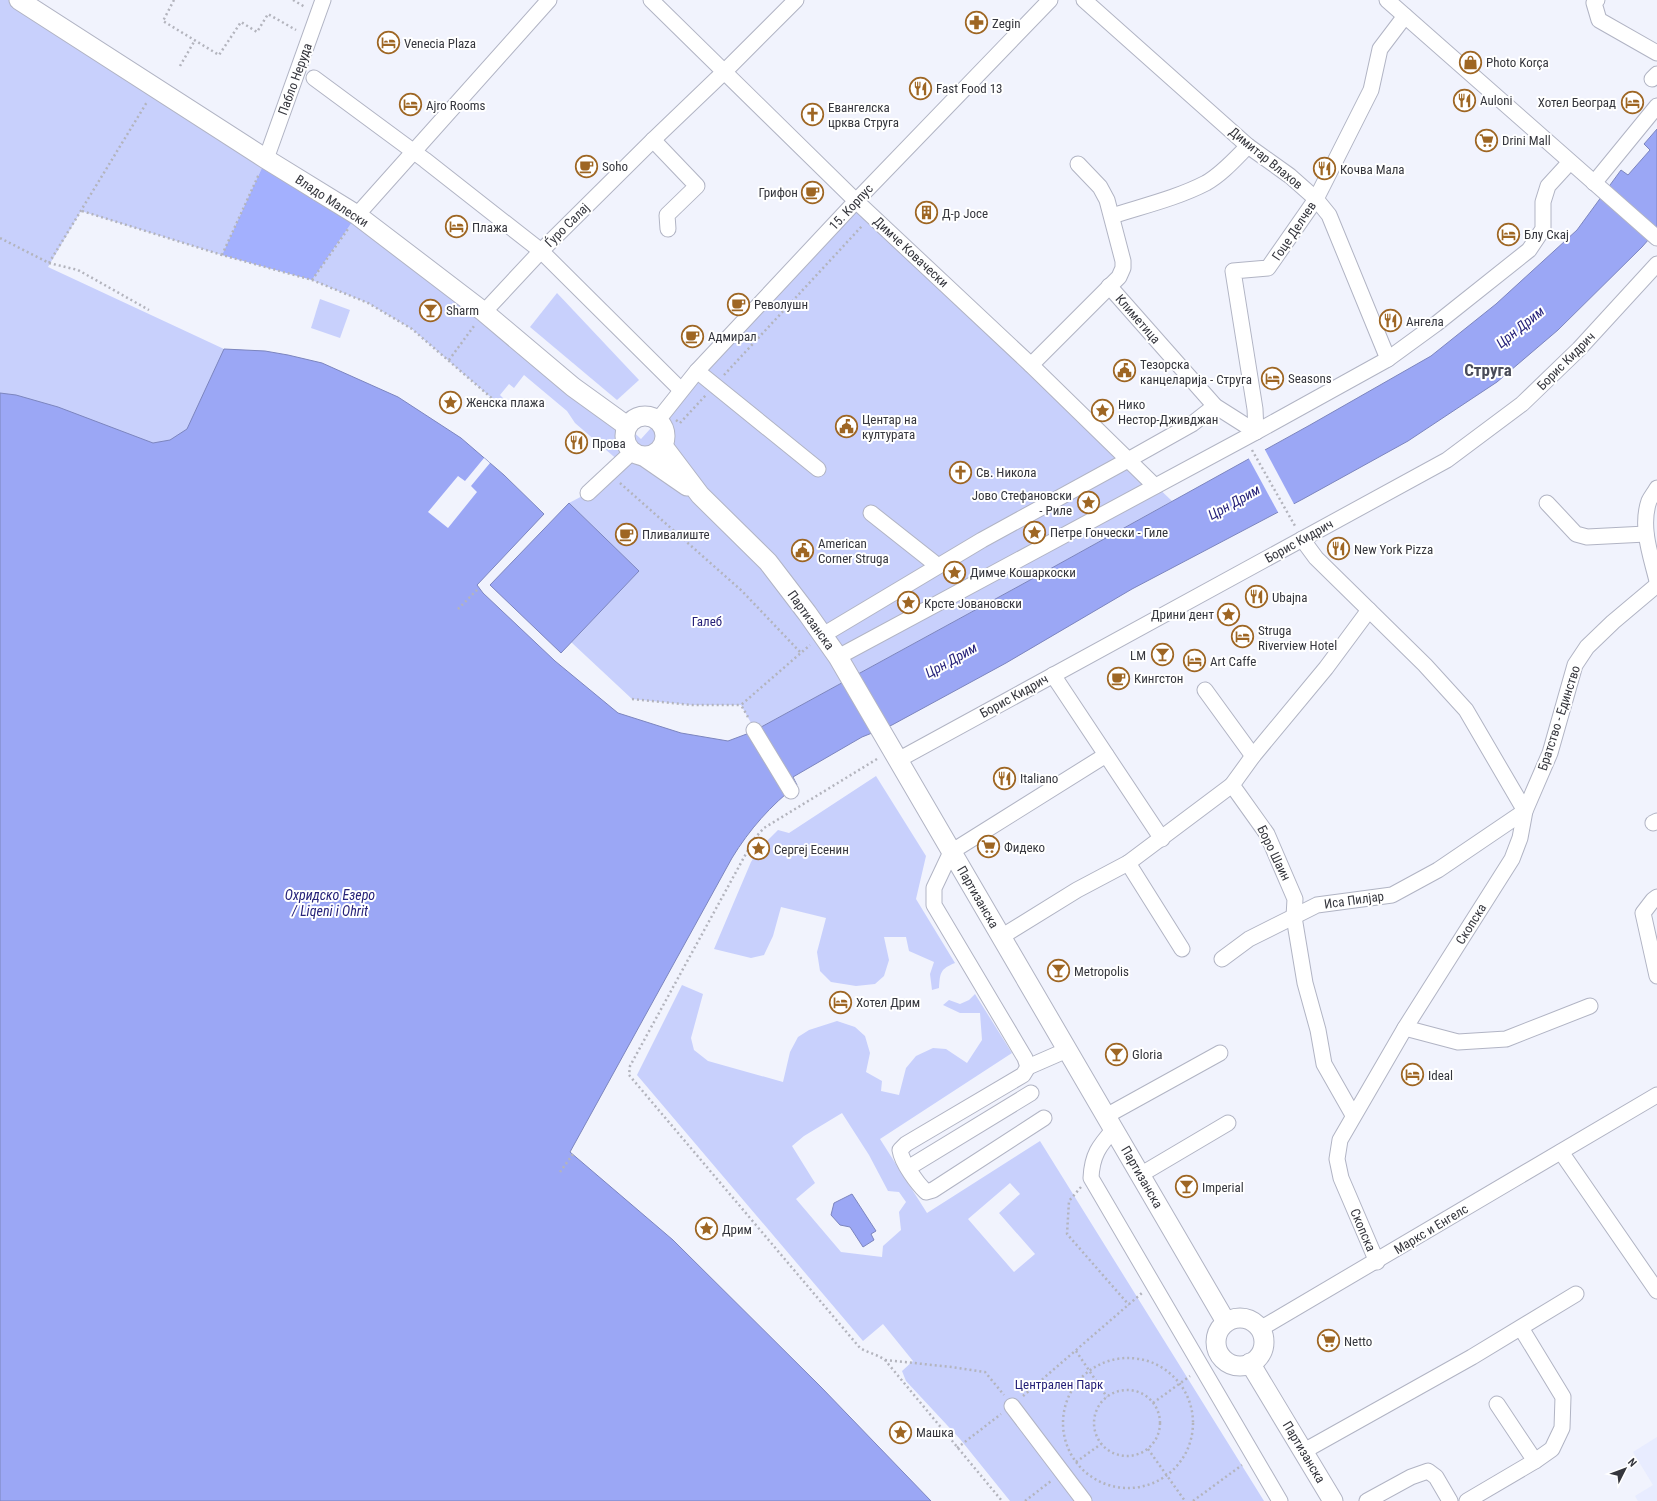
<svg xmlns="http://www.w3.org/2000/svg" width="1657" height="1501" viewBox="0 0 1657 1501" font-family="'Roboto Condensed',sans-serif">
	<rect width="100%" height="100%" fill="#f1f3fd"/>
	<!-- built -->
	<polygon fill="#e8ecff" points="1657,1437 1657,1501 1638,1501 1635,1496 1653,1485 1633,1452"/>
	<!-- green -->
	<g fill="#c8d0fc" fill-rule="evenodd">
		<polygon points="0,0 19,0 266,159 222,255 81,211 48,267 224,349 265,351 241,450 0,776"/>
		<polygon points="856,201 1172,501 1021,585 755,730 741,705 692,705 632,699 571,642 639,571 569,503 588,493 620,462 575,423 567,411 524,375 514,388 509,384 500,395 507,402 502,407 412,329 368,303 312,280 357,215 627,426 641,439"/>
		<polygon points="557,293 639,380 617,400 530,327"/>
		<polygon points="320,299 350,310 340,338 311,328"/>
		<path d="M876,776l50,80 -10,43 39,64c-15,6 -15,10 -16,25l-7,2 -2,-16 4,-12 -25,-11 -3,-14h-22l5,23 -5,16 -9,8 -19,2 -25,-4 -11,-11 -3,-19 9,-34 -45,-11 -8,29 -9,19 -13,3 -37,-9 37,-87 8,-13 19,-19 11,3z"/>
		<path d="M682,985l21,9 -12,44 3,12 14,11 75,21 7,-30 8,-15 11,-7 28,-9 18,6 10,9 5,17 -4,19 16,9 -1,10 18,4 7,-27 10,-12 17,-8 13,1 21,14 15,-23 -2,-27h-20l-17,-8 6,-5 11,4 9,-4 6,-6 37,59 -132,86 47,74 113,-72 224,360h-254l-50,-62 -54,-58 -4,-10 11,-10 -30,-37 -20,17 -226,-266zM842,1113l27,42 19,36 11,1 7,10 -7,10 2,18 -18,16 -1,11 -41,-5 -45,-53 19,-16 -23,-37 12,-10zM1010,1183l10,11 -21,19 36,41 -21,18 -46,-53z"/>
	</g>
	<!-- forest -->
	<polygon fill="#a3b0fe" points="266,159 357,215 312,280 222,255"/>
	<!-- water -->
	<g fill="#9ba7f5" stroke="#7c85be">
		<path d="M1657,129v101l-15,17 -84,83 -61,52 -89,59 -105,58 -171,90 -126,74 -114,62 -30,12 -69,40 4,8c-26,20 -48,45 -65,73l-162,294 103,88 148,147 110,114h-931v-1108l16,2 42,12 95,36 17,-3 17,-11 37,-80 41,2 23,4 34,8 76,34 63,41 43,37 40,39 -67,71 6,8 72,68 63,52 63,20 47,8 24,-9 269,-147 289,-160 121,-69 65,-52 81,-74 44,-60 7,5 22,-25 -6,-6z"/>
		<polygon points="569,503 639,571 561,653 490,585"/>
		<polygon points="852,1194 876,1231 871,1234 874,1240 863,1247 850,1227 840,1225 831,1215 834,1203"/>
	</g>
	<!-- pier -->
	<g fill="#f1f3fd">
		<polygon points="1264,448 1295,506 1279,514 1248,457"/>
		<polygon points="484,458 490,463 471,486 477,492 448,528 428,512 458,476 465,481"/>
	</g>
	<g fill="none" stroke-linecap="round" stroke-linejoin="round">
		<defs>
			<g id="minor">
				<polyline points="651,0 856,201 1031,365 1155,486"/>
				<polyline points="1084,0 1248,146 1290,176 1316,199 1329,215 1388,359"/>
				<polyline points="1387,0 1657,238"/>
				<polyline points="1597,0 1594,3 1599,20 1657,53"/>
				<polyline points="314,78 425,160 541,251 681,390"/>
				<polyline points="1652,79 1657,74"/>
				<polyline points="653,140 697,186 667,215 668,229"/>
				<polyline points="266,159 323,0"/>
				<polyline points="1594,183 1657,106"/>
				<polyline points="357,215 549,0"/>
				<path d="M1112,216c31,-10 65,-18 94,-33 16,-9 29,-24 42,-37"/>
				<polyline points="1109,286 1215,406 1256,432"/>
				<polyline points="484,312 541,251 653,140 724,72 796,0"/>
				<polyline points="1031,365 1119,277 1123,268 1123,261 1107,200 1100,187 1078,164"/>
				<polyline points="697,371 818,469"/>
				<polyline points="658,420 697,371 856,201 1050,0"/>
				<polyline points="1256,432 1255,409 1233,271 1268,268 1316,199 1371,90 1380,49 1405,16"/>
				<path d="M1657,488c-2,4 -6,9 -8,13 -9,26 2,55 8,80"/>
				<polyline points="588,493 632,452"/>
				<polyline points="1547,503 1576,534 1587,537 1646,534"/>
				<polyline points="871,513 938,566"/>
				<polyline points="1302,539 1316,558 1425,665 1466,710 1525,811 1520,838 1512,859 1405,1028 1340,1140 1337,1159 1341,1178 1377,1262"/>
				<polyline points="823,635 982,540 1128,460 1192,424 1215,406"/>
				<polyline points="838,657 1256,432 1388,359 1436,324 1529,250 1543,229 1543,202 1548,186 1570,162"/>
				<polyline points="1053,675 1162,839"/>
				<polyline points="1205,690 1253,756"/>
				<polyline points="754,730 791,791"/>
				<polyline points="898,760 1447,460 1522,404 1579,349 1657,264"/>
				<polyline points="1653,823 1657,821"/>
				<polyline points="1128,863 1182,949"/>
				<polyline points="1657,897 1653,900 1643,913 1657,976"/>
				<polyline points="1001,937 1077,890 1128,863 1232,785"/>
				<polyline points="1222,959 1249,939 1317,905 1392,895 1438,870 1525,811 1550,753 1575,665 1587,647 1613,622 1657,585"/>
				<polyline points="1405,1028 1458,1042 1506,1039 1590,1006"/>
				<polyline points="1028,1067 1025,1058 934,905 934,888 951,852 1106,755"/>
				<polyline points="1353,1115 1324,1064 1318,1030 1305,983 1294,917 1295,899 1267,834 1232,785 1253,756 1326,668 1369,610"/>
				<polyline points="1106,1116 1220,1053"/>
				<path d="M1044,1118l-111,72 -7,2c-9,-9 -24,-29 -26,-42l6,-6 117,-69 5,-8 39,-17"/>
				<path d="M1114,1129c-15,17 -22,26 -23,49l189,323"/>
				<polyline points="1561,1152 1657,1291"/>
				<polyline points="908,1168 1031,1093"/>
				<polyline points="1140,1175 1228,1123"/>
				<polyline points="1260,1329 1657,1095"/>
				<polyline points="1497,1404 1535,1461"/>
				<polyline points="1012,1406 1084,1501"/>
				<polyline points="1304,1451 1472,1357 1576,1294"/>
				<polyline points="1367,1501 1411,1477 1428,1471 1436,1477 1450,1501"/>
				<polyline points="1467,1501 1535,1461 1552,1449 1562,1428 1563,1397 1521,1328"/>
			</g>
			<g id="major">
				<polyline points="19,0 266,159 357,215 484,312 573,387 627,426"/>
				<circle cx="645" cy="436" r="20"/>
				<polyline points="663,446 700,495 768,562 807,613 838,657 1226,1322"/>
				<polyline points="645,457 687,486"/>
				<circle cx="1240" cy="1342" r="24"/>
				<polyline points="1250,1363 1333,1501"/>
			</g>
		</defs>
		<!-- minor casing -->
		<use href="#minor" stroke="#b1b4c4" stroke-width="17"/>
		<!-- major casing -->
		<use href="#major" stroke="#b1b4c4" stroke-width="21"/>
		<!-- path -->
		<g stroke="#b3b4bd" stroke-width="2.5" stroke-dasharray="2 3" stroke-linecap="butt">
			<polyline points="174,0 163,21 219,55 241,22 257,32 268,14 296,30"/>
			<polyline points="293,0 305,7"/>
			<polyline points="180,66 195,40"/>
			<polyline points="82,211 222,255 312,280 368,303 412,329 502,407"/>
			<polyline points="0,238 49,263 78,270 149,310"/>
			<polyline points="222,255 259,174"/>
			<polyline points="49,263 147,102"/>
			<polyline points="312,280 348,229"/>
			<polyline points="449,360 474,326"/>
			<polyline points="724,375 862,226"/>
			<polyline points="676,420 680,423 706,395"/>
			<polyline points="1252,450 1295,526"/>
			<polyline points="620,483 742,591 801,653"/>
			<polyline points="458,609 479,588"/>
			<polyline points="632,699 692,705 741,705"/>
			<polyline points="748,717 741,705 810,645"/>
			<path d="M877,759l-113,69 -10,11 -124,227 -1,9 231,273c8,5 17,6 25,12l117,141"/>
			<polyline points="560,1172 573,1154"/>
			<polyline points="1081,1187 1069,1201 1067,1234 1129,1305"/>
			<polyline points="1076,1351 1107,1397"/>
			<circle cx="1128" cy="1423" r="65"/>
			<polyline points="885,1360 952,1367 985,1372 1004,1395"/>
			<circle cx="1127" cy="1423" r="33"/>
			<polyline points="1023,1396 1142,1293"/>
			<polyline points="1153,1403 1190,1376"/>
			<polyline points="957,1448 1001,1414"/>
			<polyline points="1148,1449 1185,1501"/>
			<polyline points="1076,1462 1101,1444"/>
			<polyline points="1025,1501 1051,1481"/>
			<polyline points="1193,1501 1242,1465"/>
		</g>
		<!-- minor -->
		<use href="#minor" stroke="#fff" stroke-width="15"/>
		<!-- major -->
		<use href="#major" stroke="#fff" stroke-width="19"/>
	</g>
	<!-- icons -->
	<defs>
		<symbol id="pharmacy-ring" viewBox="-11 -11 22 22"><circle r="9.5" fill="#fff" stroke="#9e6623" stroke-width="1.5"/><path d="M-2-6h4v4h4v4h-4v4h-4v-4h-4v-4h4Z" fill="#9e6623"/></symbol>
		<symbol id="hotel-ring" viewBox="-11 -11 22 22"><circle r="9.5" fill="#fff" stroke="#9e6623" stroke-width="1.5"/><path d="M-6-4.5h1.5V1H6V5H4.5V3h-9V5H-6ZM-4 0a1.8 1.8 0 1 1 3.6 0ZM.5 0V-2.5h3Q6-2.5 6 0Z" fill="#9e6623"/></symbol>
		<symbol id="shop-ring" viewBox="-11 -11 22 22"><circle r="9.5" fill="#fff" stroke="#9e6623" stroke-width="1.5"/><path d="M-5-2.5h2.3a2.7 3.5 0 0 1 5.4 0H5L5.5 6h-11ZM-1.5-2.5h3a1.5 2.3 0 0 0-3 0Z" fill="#9e6623"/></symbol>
		<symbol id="restaurant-ring" viewBox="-11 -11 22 22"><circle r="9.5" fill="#fff" stroke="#9e6623" stroke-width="1.5"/><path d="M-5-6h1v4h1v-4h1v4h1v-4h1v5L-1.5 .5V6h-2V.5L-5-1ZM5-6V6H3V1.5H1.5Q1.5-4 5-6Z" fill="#9e6623"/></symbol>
		<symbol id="church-ring" viewBox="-11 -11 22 22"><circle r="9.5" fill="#fff" stroke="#9e6623" stroke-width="1.5"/><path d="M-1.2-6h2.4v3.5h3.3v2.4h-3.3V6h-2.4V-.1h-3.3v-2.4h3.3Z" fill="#9e6623"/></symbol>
		<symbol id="supermarket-ring" viewBox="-11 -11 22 22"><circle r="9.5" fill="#fff" stroke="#9e6623" stroke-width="1.5"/><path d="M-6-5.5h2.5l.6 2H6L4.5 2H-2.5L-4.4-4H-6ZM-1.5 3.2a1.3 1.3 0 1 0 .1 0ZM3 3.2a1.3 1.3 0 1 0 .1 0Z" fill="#9e6623"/></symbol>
		<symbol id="cafe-ring" viewBox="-11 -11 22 22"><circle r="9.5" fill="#fff" stroke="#9e6623" stroke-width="1.5"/><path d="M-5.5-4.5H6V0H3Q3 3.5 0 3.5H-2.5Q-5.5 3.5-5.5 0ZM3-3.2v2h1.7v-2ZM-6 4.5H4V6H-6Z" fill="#9e6623"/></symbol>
		<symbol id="building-ring" viewBox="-11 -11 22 22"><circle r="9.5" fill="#fff" stroke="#9e6623" stroke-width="1.5"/><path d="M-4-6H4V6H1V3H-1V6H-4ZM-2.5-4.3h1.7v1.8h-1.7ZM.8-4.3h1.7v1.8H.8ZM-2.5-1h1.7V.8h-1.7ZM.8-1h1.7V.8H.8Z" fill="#9e6623"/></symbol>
		<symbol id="bar-ring" viewBox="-11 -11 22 22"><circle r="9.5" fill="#fff" stroke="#9e6623" stroke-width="1.5"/><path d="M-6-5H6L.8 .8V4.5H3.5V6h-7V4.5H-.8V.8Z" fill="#9e6623"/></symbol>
		<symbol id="civic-ring" viewBox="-11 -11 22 22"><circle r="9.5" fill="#fff" stroke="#9e6623" stroke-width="1.5"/><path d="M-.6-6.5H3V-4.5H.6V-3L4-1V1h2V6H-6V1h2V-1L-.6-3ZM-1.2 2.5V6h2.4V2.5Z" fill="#9e6623"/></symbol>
		<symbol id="sight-ring" viewBox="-11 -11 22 22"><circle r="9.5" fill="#fff" stroke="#9e6623" stroke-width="1.5"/><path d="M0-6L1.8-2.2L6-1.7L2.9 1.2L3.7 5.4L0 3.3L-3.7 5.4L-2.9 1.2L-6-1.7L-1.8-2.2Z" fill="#9e6623"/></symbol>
	</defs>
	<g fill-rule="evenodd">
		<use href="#pharmacy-ring" x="964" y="10" width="25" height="25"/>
		<use href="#hotel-ring" x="376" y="30" width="25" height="25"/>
		<use href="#shop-ring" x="1458" y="50" width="25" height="25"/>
		<use href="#restaurant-ring" x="908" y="76" width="25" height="25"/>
		<use href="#restaurant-ring" x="1452" y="88" width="25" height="25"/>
		<use href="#hotel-ring" x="1620" y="90" width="25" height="25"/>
		<use href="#hotel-ring" x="398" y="92" width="25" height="25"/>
		<use href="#church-ring" x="800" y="102" width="25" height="25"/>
		<use href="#supermarket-ring" x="1474" y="128" width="25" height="25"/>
		<use href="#cafe-ring" x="574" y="154" width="25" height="25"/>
		<use href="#restaurant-ring" x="1312" y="156" width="25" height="25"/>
		<use href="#cafe-ring" x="800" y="180" width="25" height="25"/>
		<use href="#building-ring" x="914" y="200" width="25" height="25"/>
		<use href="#hotel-ring" x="444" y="214" width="25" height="25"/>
		<use href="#hotel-ring" x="1496" y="222" width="25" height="25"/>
		<use href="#cafe-ring" x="726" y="292" width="25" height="25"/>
		<use href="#bar-ring" x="418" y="298" width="25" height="25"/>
		<use href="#restaurant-ring" x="1378" y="308" width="25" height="25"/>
		<use href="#cafe-ring" x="680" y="324" width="25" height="25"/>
		<use href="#civic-ring" x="1112" y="358" width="25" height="25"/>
		<use href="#hotel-ring" x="1260" y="366" width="25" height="25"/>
		<use href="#sight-ring" x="438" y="390" width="25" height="25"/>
		<use href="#sight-ring" x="1090" y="398" width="25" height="25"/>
		<use href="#civic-ring" x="834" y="414" width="25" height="25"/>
		<use href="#restaurant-ring" x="564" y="430" width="25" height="25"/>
		<use href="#church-ring" x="948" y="460" width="25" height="25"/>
		<use href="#sight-ring" x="1076" y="490" width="25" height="25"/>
		<use href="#sight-ring" x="1022" y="520" width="25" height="25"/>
		<use href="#cafe-ring" x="614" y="522" width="25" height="25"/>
		<use href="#restaurant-ring" x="1326" y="536" width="25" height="25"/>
		<use href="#civic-ring" x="790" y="538" width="25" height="25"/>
		<use href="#sight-ring" x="942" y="560" width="25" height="25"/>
		<use href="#restaurant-ring" x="1244" y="584" width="25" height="25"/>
		<use href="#sight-ring" x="896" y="590" width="25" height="25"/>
		<use href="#sight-ring" x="1216" y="602" width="25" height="25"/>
		<use href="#hotel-ring" x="1230" y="624" width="25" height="25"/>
		<use href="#bar-ring" x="1150" y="642" width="25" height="25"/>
		<use href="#hotel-ring" x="1182" y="648" width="25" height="25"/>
		<use href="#cafe-ring" x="1106" y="666" width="25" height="25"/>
		<use href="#restaurant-ring" x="992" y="766" width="25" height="25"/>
		<use href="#supermarket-ring" x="976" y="834" width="25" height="25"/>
		<use href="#sight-ring" x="746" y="836" width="25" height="25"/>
		<use href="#bar-ring" x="1046" y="958" width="25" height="25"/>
		<use href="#hotel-ring" x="828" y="990" width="25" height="25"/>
		<use href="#bar-ring" x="1104" y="1042" width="25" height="25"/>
		<use href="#hotel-ring" x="1400" y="1062" width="25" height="25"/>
		<use href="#bar-ring" x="1174" y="1174" width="25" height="25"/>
		<use href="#sight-ring" x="694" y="1216" width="25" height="25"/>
		<use href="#supermarket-ring" x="1316" y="1328" width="25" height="25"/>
		<use href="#sight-ring" x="888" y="1420" width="25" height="25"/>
	</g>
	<g text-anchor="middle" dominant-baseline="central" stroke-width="4" stroke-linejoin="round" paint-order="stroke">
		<!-- poi labels -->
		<g font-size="13" fill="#35363d" stroke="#fff" text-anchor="start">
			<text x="992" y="23">Zegin</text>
			<text x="404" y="43">Venecia Plaza</text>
			<text x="1486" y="62">Photo Korça</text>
			<text x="936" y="88">Fast Food 13</text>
			<text x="1480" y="100">Auloni</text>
			<text x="1616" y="102" text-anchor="end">Хотел Београд</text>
			<text x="426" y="105">Ajro Rooms</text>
			<text x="828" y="107">Евангелска<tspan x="828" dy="15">црква Струга</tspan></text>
			<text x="1502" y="140">Drini Mall</text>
			<text x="602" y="166">Soho</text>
			<text x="1340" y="169">Кочва Мала</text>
			<text x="798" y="192" text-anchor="end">Грифон</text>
			<text x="942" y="213">Д-р Јосе</text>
			<text x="472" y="227">Плажа</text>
			<text x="1524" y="234">Блу Скај</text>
			<text x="754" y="304">Револушн</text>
			<text x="446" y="310">Sharm</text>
			<text x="1406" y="321">Ангела</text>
			<text x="708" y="336">Адмирал</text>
			<text x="1140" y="364">Тезорска<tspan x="1140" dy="15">канцеларија - Струга</tspan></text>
			<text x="1288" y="378">Seasons</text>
			<text x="466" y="402">Женска плажа</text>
			<text x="1118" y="404">Нико<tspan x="1118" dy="15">Нестор-Дживджан</tspan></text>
			<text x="862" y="419">Центар на<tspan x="862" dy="15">културата</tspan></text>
			<text x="592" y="443">Прова</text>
			<text x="976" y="472">Св. Никола</text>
			<text x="1072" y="495" text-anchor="end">Јово Стефановски<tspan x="1072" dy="15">- Риле</tspan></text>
			<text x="1050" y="532">Петре Гончески - Гиле</text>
			<text x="642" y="534">Пливалиште</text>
			<text x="818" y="543">American<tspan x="818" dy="15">Corner Struga</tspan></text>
			<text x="1354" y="549">New York Pizza</text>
			<text x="970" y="572">Димче Кошаркоски</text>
			<text x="1272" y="597">Ubajna</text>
			<text x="924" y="603">Крсте Јовановски</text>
			<text x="1214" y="614" text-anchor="end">Дрини дент</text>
			<text x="1258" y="630">Struga<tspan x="1258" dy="15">Riverview Hotel</tspan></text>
			<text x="1146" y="655" text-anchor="end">LM</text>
			<text x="1210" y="661">Art Caffe</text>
			<text x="1134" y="678">Кингстон</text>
			<text x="1020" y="778">Italiano</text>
			<text x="1004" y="847">Фидеко</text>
			<text x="774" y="849">Сергеј Есенин</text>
			<text x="1074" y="971">Metropolis</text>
			<text x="856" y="1002">Хотел Дрим</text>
			<text x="1132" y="1054">Gloria</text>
			<text x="1428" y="1075">Ideal</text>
			<text x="1202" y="1187">Imperial</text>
			<text x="722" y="1229">Дрим</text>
			<text x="1344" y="1341">Netto</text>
			<text x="916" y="1432">Машка</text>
		</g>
		<!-- street labels -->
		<g font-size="13" fill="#35363d" stroke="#fff">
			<text transform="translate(295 79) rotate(-70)">Пабло Неруда</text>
			<text transform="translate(1266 158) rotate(39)">Димитар Влахов</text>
			<text transform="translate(332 201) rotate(33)">Владо Малески</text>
			<text transform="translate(851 207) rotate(-47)">15. Корпус</text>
			<text transform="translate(567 225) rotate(-45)">Ѓуро Салај</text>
			<text transform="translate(1294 231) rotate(-56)">Гоце Делчев</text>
			<text transform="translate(911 252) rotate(43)">Димче Ковачески</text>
			<text transform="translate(1138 319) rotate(49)">Климетица</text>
			<text transform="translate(1566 361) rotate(-45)">Борис Кидрич</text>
			<text transform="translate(1299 541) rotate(-29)">Борис Кидрич</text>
			<text transform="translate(811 620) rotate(54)">Партизанска</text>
			<text transform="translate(1014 696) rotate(-29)">Борис Кидрич</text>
			<text transform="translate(1559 718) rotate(-72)">Братство - Единство</text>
			<text transform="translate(1274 853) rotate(64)">Боро Шаин</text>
			<text transform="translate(978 897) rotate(60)">Партизанска</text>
			<text transform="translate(1354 900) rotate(-8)">Иса Пилјар</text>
			<text transform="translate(1471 924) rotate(-58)">Скопска</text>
			<text transform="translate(1142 1177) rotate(60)">Партизанска</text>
			<text transform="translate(1431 1229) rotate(-31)">Маркс и Енгелс</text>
			<text transform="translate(1363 1230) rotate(67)">Скопска</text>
			<text transform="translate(1304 1452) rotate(59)">Партизанска</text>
		</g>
		<!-- park labels -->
		<g font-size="13" fill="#241f77" stroke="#fff">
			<text x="707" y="621">Галеб</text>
			<text x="1059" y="1384">Централен Парк</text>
		</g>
		<!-- water labels -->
		<g font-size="14" font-style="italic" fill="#262279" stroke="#fff">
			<text transform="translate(1520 327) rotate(-39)">Црн Дрим</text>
			<text transform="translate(1234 502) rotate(-29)">Црн Дрим</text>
			<text transform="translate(951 660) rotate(-29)">Црн Дрим</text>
			<text x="330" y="895">Охридско Езеро<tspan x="330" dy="16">/ Liqeni i Ohrit</tspan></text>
		</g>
		<!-- district labels -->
		<g font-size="17" font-weight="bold" fill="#494b59" stroke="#fff">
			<text x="1488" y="370">Струга</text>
		</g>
	</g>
	<!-- north arrow -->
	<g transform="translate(1625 1469) rotate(48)" stroke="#ffffff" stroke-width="3" paint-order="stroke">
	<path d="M0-3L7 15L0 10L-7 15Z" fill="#35363d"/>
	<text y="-6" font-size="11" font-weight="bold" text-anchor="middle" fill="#35363d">N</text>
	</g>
</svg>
